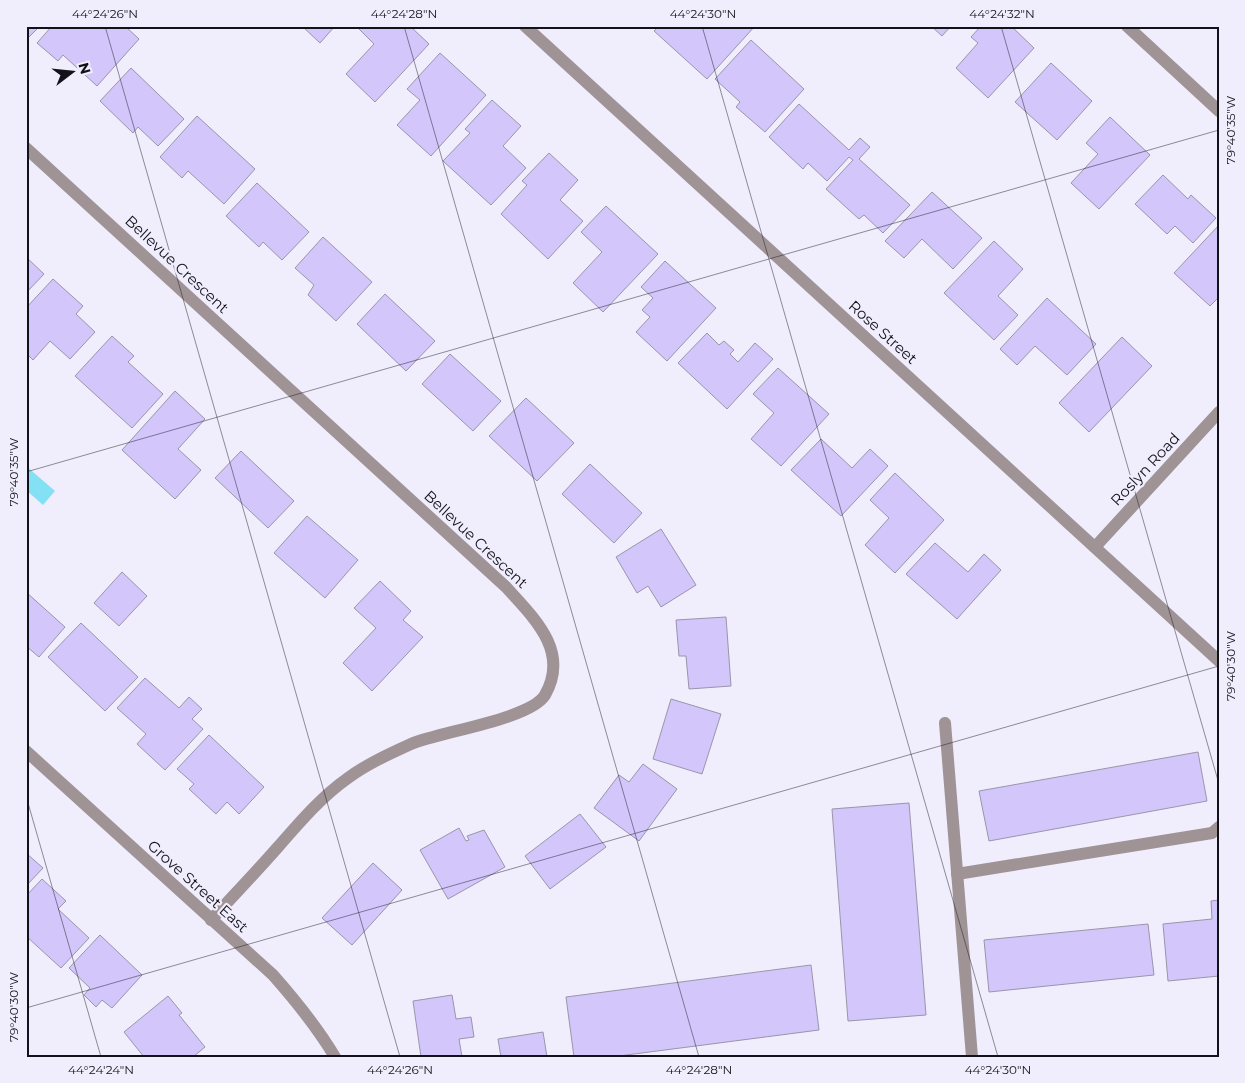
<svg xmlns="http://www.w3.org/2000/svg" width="1245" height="1083" viewBox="0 0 1245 1083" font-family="Montserrat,sans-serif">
	<rect width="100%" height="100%" fill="#f0edfc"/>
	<!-- water -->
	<polygon fill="#84e1f4" points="26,466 55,491 43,505 26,490"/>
	<!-- building -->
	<g fill="#d3c6fb" stroke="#9a95ab">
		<polygon points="26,26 40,26 28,38 26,37"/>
		<polygon points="52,26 99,26 103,29 105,26 125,26 139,39 97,86 63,55 58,61 37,43"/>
		<polygon points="302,26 335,26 320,43"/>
		<polygon points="356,26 410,26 429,44 375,102 346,74 374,44"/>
		<polygon points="659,26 755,26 707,79 654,31"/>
		<polygon points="931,26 951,26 942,36"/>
		<polygon points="981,26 1011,26 1034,48 988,98 956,68 978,43 971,37"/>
		<polygon points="751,40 804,89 765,132 736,107 740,102 715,79"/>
		<polygon points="440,53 486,95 431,156 397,125 420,100 407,89"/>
		<polygon points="1051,63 1092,101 1057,140 1015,102"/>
		<polygon points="131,68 184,119 158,146 138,127 133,133 100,101"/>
		<polygon points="492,100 521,126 503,146 526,168 491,205 443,161 470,133 465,129"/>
		<polygon points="799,104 849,150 860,138 870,147 859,159 910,205 883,233 864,215 859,219 826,189 853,160 849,157 827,181 808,163 803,169 769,137"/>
		<polygon points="197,116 255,169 224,204 188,171 182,178 160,157"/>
		<polygon points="1110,117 1150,155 1099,209 1071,183 1098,154 1086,143"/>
		<polygon points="549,153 578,180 560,200 583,221 548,259 501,214 527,185 522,181"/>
		<polygon points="1163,175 1188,199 1191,195 1216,218 1193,243 1175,226 1167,234 1135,204"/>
		<polygon points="257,183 309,232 282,260 263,242 259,247 226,216"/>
		<polygon points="932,192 982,238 953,269 922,239 904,258 885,241"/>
		<polygon points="606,206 658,254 603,312 573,283 602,252 581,232"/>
		<polygon points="1219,225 1219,297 1210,306 1174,273"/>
		<polygon points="323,237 372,282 336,321 308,295 314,285 295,268"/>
		<polygon points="994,241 1023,269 998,296 1018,315 994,340 944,293"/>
		<polygon points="26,257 44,274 26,293"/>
		<polygon points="665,261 716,308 667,361 636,332 650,317 642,310 653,298 641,287"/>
		<polygon points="53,279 83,306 76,314 95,332 70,359 50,341 33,360 26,353 26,308"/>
		<polygon points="385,294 435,341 406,371 357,324"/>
		<polygon points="1047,298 1096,344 1067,375 1035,346 1017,365 1000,349"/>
		<polygon points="707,333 719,345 724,341 734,350 730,354 738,362 755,343 773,359 727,409 678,363"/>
		<polygon points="112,336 134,356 128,362 163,394 132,428 75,376"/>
		<polygon points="1122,337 1152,366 1089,432 1059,403"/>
		<polygon points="450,354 501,401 473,431 422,384"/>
		<polygon points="778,368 829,414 781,466 751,439 774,413 753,394"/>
		<polygon points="175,391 205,419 178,449 201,470 175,499 122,450"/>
		<polygon points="526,398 574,443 537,481 489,436"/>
		<polygon points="821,439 852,468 870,449 888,466 841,516 791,470"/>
		<polygon points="241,451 294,501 268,528 215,478"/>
		<polygon points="590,464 642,513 614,543 562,494"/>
		<polygon points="895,473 944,520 895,573 865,545 889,518 870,500"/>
		<polygon points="307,516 358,560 325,598 274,553"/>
		<polygon points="661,529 696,585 661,607 648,586 637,593 616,557"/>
		<polygon points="935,543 968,572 984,554 1001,570 957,619 906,574"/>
		<polygon points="122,572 147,596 119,626 94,603"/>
		<polygon points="380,581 411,611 403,620 423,637 372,691 343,663 376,628 354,608"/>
		<polygon points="26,592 65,627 39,657 26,646"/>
		<polygon points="726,617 731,686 689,689 686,656 679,656 676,620"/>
		<polygon points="81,623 138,677 105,711 48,657"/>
		<polygon points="145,678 179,708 189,697 202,709 192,719 203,729 165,770 137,744 146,734 117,708"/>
		<polygon points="671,699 721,714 702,774 653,759"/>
		<polygon points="209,735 264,787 239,814 227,802 216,814 189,789 194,784 177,769"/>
		<polygon points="1198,752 1207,801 989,841 979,791"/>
		<polygon points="643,764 677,789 639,841 594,808 619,775 629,782"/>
		<polygon points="909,803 926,1015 848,1021 832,809"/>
		<polygon points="580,814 606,847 550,889 525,856"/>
		<polygon points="459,828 466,841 469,840 467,836 484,830 505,867 448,899 420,850"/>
		<polygon points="26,853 43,868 26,886"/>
		<polygon points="373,863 402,890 352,945 322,918"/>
		<polygon points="42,879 66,901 58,909 89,938 61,968 26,936 26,896"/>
		<polygon points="1219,900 1219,976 1168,981 1163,924 1212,919 1211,901"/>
		<polygon points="1148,924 1154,975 989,992 984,940"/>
		<polygon points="100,935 142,975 112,1008 102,1000 96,1007 84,995 90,988 69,968"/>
		<polygon points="811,965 819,1030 611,1057 574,1057 566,997"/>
		<polygon points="452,995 456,1019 471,1017 474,1037 459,1039 462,1057 421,1057 413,1001"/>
		<polygon points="168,996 182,1013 179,1015 205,1047 193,1057 144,1057 124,1032"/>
		<polygon points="543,1032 547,1057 501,1057 498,1039"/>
	</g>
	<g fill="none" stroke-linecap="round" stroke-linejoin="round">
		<!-- minor -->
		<g stroke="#9f9395" stroke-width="12">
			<polyline points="525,26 1219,661"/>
			<polyline points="1127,26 1219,111"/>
			<path d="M26,148l480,439c28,31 64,64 39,108 -14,24 -106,37 -134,49 -22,10 -44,20 -63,34 -27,19 -48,44 -70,69 -22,25 -45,49 -67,73"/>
			<polyline points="1095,547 1219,412"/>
			<polyline points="945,723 972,1057"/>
			<path d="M26,751l247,224c23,26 44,52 62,82"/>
			<polyline points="957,874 1212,833 1219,827"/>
		</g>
	</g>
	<!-- ticks -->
	<path fill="none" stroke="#13111a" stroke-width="1" stroke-opacity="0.45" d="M105,26l295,1031M404,26l295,1031M702,26l296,1031M1001,26l218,758M26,472l1193,-342M26,796l75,261M26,1008l1193,-342"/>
	<g text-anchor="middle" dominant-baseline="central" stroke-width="4.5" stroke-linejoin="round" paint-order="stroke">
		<!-- street labels -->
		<g font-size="15" fill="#13111a" stroke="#f0edfc">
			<text transform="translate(177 264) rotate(43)">Bellevue Crescent</text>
			<text transform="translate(883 332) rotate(42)">Rose Street</text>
			<text transform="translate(1145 469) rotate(-47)">Roslyn Road</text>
			<text transform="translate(476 539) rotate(43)">Bellevue Crescent</text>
			<text transform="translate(198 886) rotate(42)">Grove Street East</text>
		</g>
	</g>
	<!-- border -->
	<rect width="1245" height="1083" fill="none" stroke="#f0edfc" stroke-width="55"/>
	<!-- north arrow -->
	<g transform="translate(72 72) rotate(74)" stroke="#f0edfc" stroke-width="4" paint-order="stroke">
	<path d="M0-4L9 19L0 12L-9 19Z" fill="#13111a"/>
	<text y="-8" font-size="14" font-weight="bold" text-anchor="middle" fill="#13111a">N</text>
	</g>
	<rect x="28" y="28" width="1190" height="1028" fill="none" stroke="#13111a" stroke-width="2"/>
	<g font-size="12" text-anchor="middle" fill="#13111a">
		<text x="105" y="18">44°24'26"N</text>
		<text x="404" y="18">44°24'28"N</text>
		<text x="703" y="18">44°24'30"N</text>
		<text x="1002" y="18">44°24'32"N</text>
		<text transform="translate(1231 130) rotate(-90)" y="4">79°40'35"W</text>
		<text transform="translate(14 472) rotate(-90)" y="4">79°40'35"W</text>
		<text transform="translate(1231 666) rotate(-90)" y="4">79°40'30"W</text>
		<text transform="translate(14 1007) rotate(-90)" y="4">79°40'30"W</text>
		<text x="101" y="1074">44°24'24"N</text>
		<text x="400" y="1074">44°24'26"N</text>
		<text x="699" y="1074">44°24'28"N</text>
		<text x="998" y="1074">44°24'30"N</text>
	</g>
</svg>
